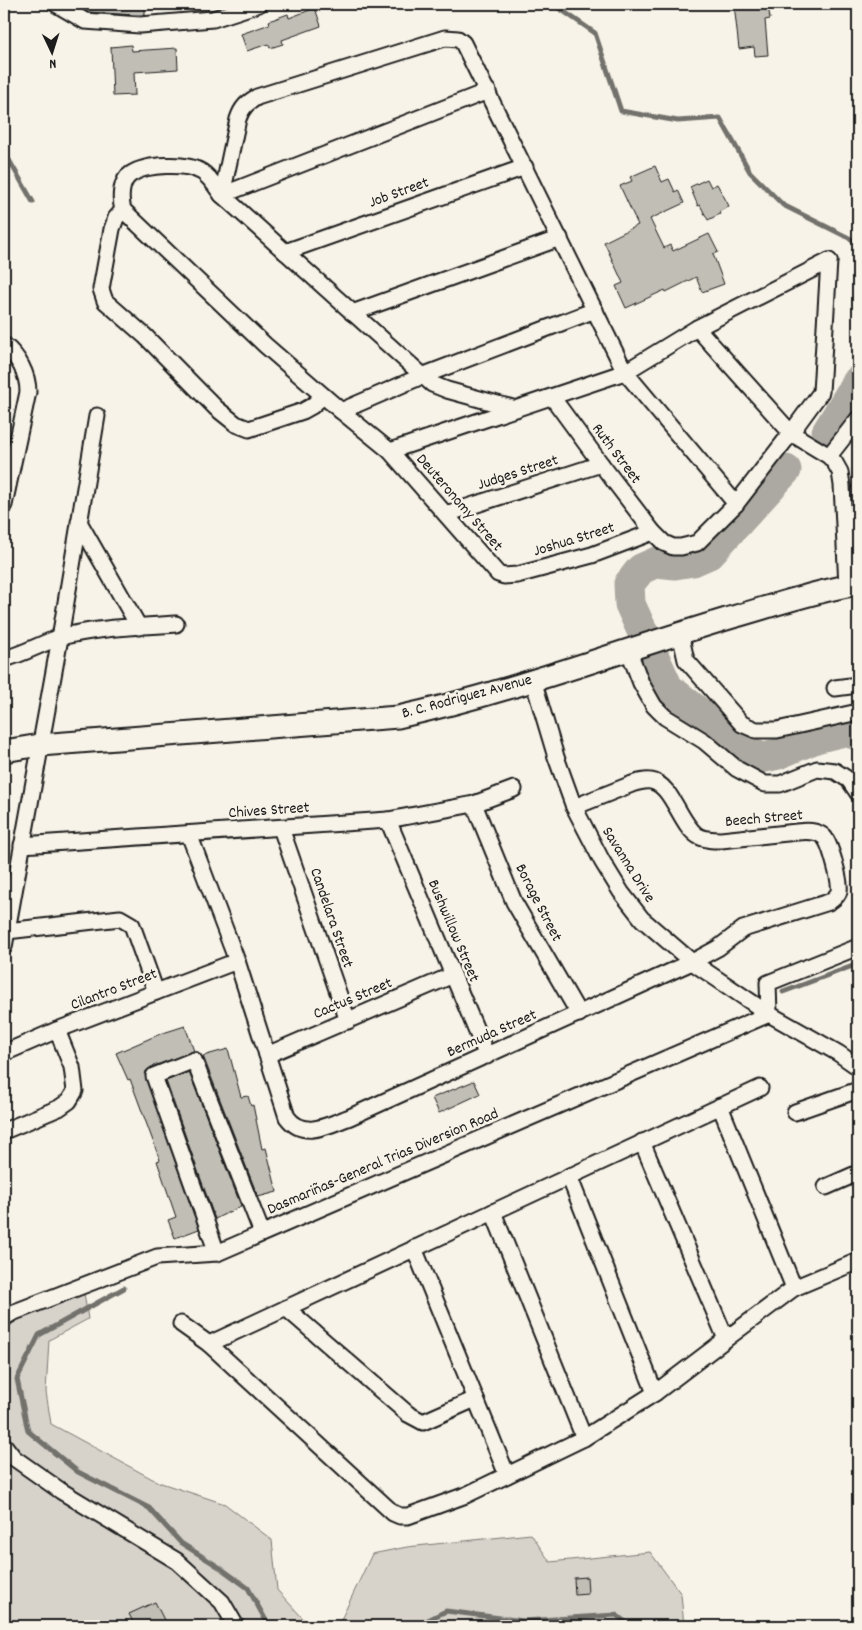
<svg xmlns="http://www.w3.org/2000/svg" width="862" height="1630" viewBox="0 0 862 1630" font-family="Dekko,sans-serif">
	<rect width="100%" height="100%" fill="#f7f3e8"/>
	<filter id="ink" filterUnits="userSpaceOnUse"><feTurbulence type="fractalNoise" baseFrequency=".02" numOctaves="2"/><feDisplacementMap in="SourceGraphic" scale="10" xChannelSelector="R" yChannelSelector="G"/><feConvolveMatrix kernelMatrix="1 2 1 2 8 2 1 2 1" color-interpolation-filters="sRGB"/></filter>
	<g filter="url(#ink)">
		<!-- green -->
		<g fill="#d7d3cb" stroke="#7a7874">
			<polygon points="83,1286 88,1319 49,1340 46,1392 51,1424 158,1482 225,1504 272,1540 277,1590 310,1626 4,1626 4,1330 35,1308"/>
			<polygon points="531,1534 550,1562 650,1552 681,1594 684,1626 338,1626 372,1554 407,1547"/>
		</g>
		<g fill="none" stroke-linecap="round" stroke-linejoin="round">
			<!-- stream -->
			<g stroke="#72716c" stroke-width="5">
				<polyline points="553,4 595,33 621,111 678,121 720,118 750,172 783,205 857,242 858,244"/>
				<polyline points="4,160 9,160 33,202"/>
				<polyline points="783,992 858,964"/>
				<polyline points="124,1288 39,1335 17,1379 28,1431 78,1472 149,1508 181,1543 219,1567 248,1588 269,1626 285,1626"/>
				<polyline points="416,1626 446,1611 524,1621 616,1615 631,1626"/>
			</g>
			<!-- river -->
			<g stroke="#aca9a2" stroke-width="31">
				<polyline points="827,432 858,381"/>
				<polyline points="786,470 709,554 693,561 675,564 657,562 641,569 629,584 630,604 668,688 738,743 760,758 778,754 816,738 844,731 858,735"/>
			</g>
		</g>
		<!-- building -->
		<g fill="#c0beb5" stroke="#1c1c1c">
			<polygon points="74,4 145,4 145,15 135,15 88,12"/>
			<polygon points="734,4 768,4 770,19 765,20 768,55 755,56 754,47 739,49"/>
			<polygon points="315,8 321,26 282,40 283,44 270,48 268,44 247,51 241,34 270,24 269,21 288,14 289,18"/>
			<polygon points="131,45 132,51 177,48 178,69 134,72 135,95 113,96 111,47"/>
			<polygon points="655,166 662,182 669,179 675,192 678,190 684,203 650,219 664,248 670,245 673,251 709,234 718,252 713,254 724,284 702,292 696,277 666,292 665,290 626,308 616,286 623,283 604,242 638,225 620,186 632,181 630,177"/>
			<polygon points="707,179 711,187 717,184 729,206 719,212 720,214 708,220 700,205 698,206 690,187"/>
			<polygon points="185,1026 194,1051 151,1067 146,1071 145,1075 199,1229 175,1238 168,1220 176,1217 157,1161 160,1160 130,1079 128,1080 116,1053 160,1034"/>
			<polygon points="228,1049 241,1097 248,1096 251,1106 253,1105 262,1149 266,1148 277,1192 258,1197 203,1056"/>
			<polygon points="189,1072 241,1206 215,1219 166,1081"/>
			<polygon points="474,1081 480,1094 439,1113 432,1098"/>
			<polygon points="587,1577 588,1594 575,1595 574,1578"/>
			<polygon points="155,1602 167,1626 135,1626 129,1614"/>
		</g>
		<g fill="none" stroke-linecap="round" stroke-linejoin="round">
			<defs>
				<g id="street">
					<polyline points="56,4 85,21 140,25 213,19 259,4"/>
					<polyline points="488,91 222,195 432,384 447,390 516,409"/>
					<path d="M222,195l16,-76c4,-12 9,-16 19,-22l188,-59 13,1 5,4 162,329 -235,79"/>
					<path d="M222,195c-6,-8 -12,-18 -20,-23 -16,-10 -56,-8 -71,2 -11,7 -11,25 -8,36l142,135 76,66 49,40 108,123 6,2 13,-1 75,-20 61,-23"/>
					<polyline points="123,210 116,218 112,229 101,289 105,301 145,336 216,408 236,424 249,429 303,411 312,406 323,396"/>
					<polyline points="285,252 525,167"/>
					<polyline points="352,313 560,238"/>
					<polyline points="697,328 791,433 829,456 835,463 840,472 842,485 847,586"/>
					<path d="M4,345c14,11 24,29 24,47l-24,113"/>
					<polyline points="552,397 601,464 653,532 664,543 673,547 681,547 697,543 736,504 791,433 821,392 829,261"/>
					<polyline points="341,411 422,376 595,310"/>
					<polyline points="829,456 858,419"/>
					<polyline points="736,504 625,372 697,328 829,261"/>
					<polyline points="446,514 601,464"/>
					<polyline points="79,522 139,627"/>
					<polyline points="680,633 686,660 742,724 756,730 777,730 858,712"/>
					<polyline points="628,649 641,683 654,706 665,717 704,741 737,769 765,784 780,784 817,769 835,771 849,780 858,793"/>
					<path d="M4,659c20,-5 38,-16 57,-22 37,-10 77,-10 115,-13"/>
					<polyline points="533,680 556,757 574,807 602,861 621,892 642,919 692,962 769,1014 838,1053 858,1067"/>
					<polyline points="835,688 858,685"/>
					<polyline points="474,804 514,902 579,1014"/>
					<polyline points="388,820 487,1056"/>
					<polyline points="281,828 348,1021"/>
					<path d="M189,834l48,127 50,156c17,23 41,8 63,0l342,-155 26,-14 25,-19 86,-27c4,-3 9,-6 10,-11 2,-9 -9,-48 -15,-54 -7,-7 -18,-6 -27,-5l-76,8c-8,0 -16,0 -23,-4 -18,-11 -26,-52 -47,-55 -6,-1 -13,1 -19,3l-58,23"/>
					<polyline points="22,845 388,820 474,804 514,789"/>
					<polyline points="7,931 120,918 132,925 156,992"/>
					<polyline points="4,947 60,638 97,416"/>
					<polyline points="4,1053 57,1030 237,961"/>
					<polyline points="267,1055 453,975"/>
					<polyline points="720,1106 794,1288 726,1339"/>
					<polyline points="795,1112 858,1090"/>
					<polyline points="4,1131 59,1108 69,1101 75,1091 72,1067 57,1030"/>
					<polyline points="569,1176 655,1393"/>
					<polyline points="826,1187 858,1173"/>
					<polyline points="493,1212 584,1438"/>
					<polyline points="414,1248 507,1475"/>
					<polyline points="217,1253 154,1076 194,1060 262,1233"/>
					<polyline points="794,1288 858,1261"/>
					<polyline points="286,1308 408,1414 423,1422 475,1399"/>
					<polyline points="4,1318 12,1313 157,1257 217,1253 769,1014 768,983 858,947"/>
					<polyline points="181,1324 209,1344 393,1513 400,1516 408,1516 466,1495 584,1438 655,1393 726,1339 642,1142"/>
					<polyline points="209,1344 760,1088"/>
					<polyline points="4,1445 14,1458 61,1491 177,1561 222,1602 236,1626"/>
				</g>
				<path id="secondary" d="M4,751l36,-6 358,-28c114,-25 224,-67 335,-100 42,-12 83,-26 125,-33"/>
			</defs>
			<!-- street casing -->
			<use href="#street" stroke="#1c1c1c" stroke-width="19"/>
			<!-- secondary casing -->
			<use href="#secondary" stroke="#1c1c1c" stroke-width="25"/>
			<!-- street -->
			<use href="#street" stroke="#f7f3e8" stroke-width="15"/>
			<!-- secondary -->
			<use href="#secondary" stroke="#f7f3e8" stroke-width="21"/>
		</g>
	</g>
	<g text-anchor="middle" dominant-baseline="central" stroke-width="5" stroke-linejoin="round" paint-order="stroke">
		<!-- street labels -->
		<g font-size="16" fill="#1c1c1c" stroke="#f7f3e8">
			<text transform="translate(399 193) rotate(-20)">Job Street</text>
			<text transform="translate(616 454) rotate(53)">Ruth Street</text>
			<text transform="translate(518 473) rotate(-18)">Judges Street</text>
			<text transform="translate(459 503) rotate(49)">Deuteronomy Street</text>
			<text transform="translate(574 540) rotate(-17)">Joshua Street</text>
			<text transform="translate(467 697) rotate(-15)">B. C. Rodriguez Avenue</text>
			<text transform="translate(269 811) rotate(-4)">Chives Street</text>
			<text transform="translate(764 819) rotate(-5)">Beech Street</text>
			<text transform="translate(628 865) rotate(58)">Savanna Drive</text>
			<text transform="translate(538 903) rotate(63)">Borage Street</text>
			<text transform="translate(331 918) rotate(71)">Candelara Street</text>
			<text transform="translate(453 931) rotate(67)">Bushwillow Street</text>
			<text transform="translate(114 990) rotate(-21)">Cilantro Street</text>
			<text transform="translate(353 999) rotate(-23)">Cactus Street</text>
			<text transform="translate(492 1034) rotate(-24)">Bermuda Street</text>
			<text transform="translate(383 1162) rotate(-23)">Dasmariñas-General Trias Diversion Road</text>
		</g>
	</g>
	<!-- margin -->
	<rect width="862" height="1630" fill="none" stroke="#f7f3e8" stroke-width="20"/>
	<rect x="10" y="10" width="842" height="1610" fill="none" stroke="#1c1c1c" stroke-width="2" filter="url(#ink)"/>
	<!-- north arrow -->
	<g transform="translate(52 52) rotate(176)" stroke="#f7f3e8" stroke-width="4" paint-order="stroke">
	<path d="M0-4L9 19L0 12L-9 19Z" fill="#1c1c1c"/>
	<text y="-8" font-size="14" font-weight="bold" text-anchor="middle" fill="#1c1c1c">N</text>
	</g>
</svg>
